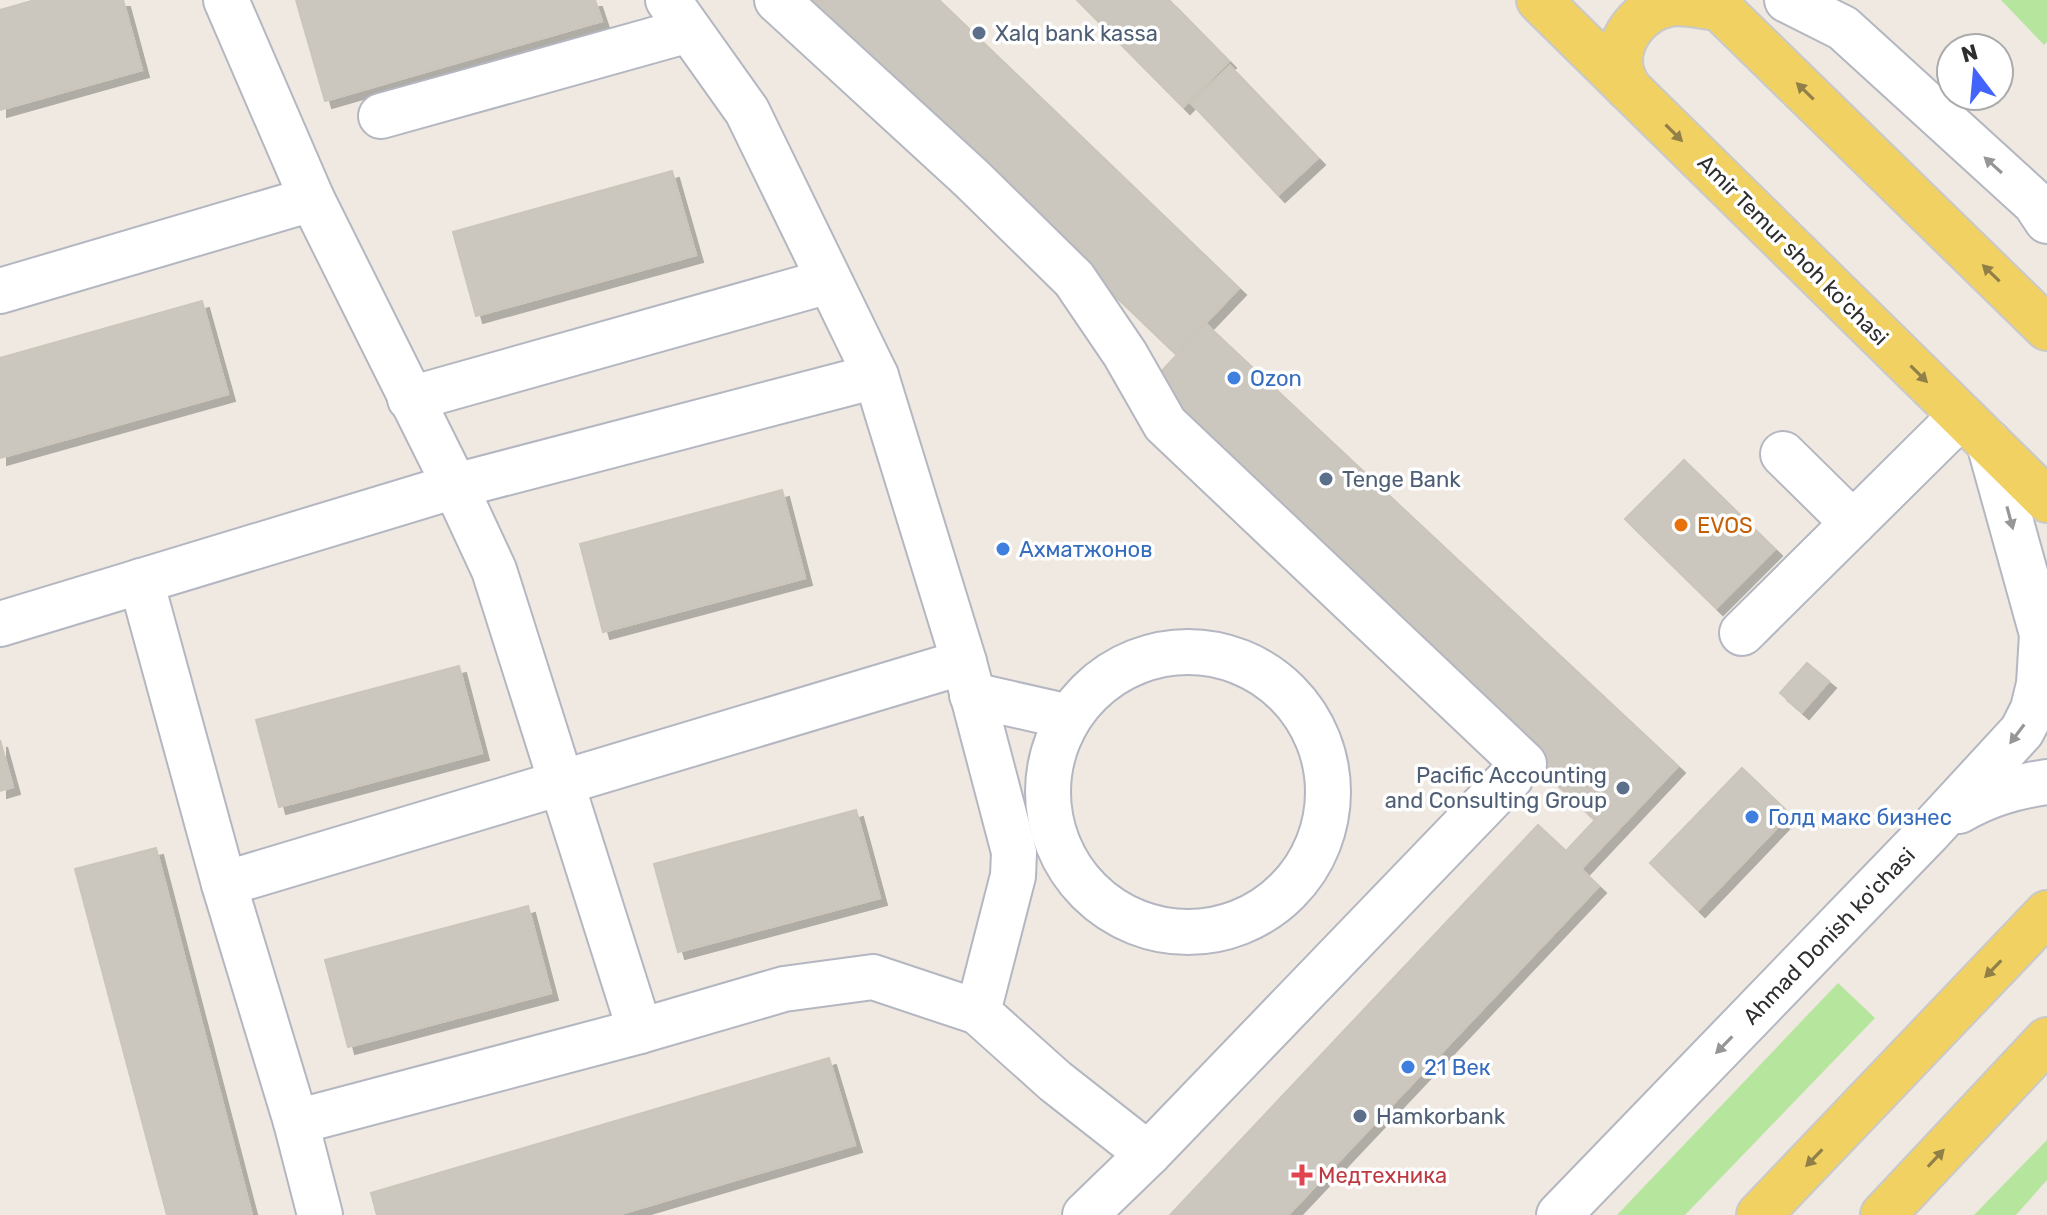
<svg xmlns="http://www.w3.org/2000/svg" width="2047" height="1215" viewBox="0 0 2047 1215" font-family="Rubik,sans-serif">
	<defs>
		<filter id="shadow"><feDropShadow dx="7" dy="7" stdDeviation="0" flood-color="#0004"/></filter>
	</defs>
	<rect width="100%" height="100%" fill="#efe9e1"/>
	<!-- green -->
	<g fill="#b6e59e">
		<polygon points="2001,0 2047,0 2047,42 2044,45"/>
		<polygon points="1838,983 1875,1018 1685,1215 1617,1215"/>
		<polygon points="2047,1140 2047,1180 2016,1215 1974,1215"/>
	</g>
	<!-- building -->
	<g fill="#cbc7bf" stroke="#cbc5ba" stroke-width="2" filter="url(#shadow)">
		<polygon points="35,0 123,0 142,70 0,110 0,10"/>
		<polygon points="296,0 595,0 602,21 325,101"/>
		<polygon points="806,0 939,0 1239,288 1176,354"/>
		<polygon points="1077,0 1169,0 1229,61 1183,107"/>
		<polygon points="1230,66 1318,158 1278,195 1191,103"/>
		<polygon points="672,171 696,255 476,316 453,232"/>
		<polygon points="202,301 228,394 0,458 0,358"/>
		<polygon points="1206,324 1678,766 1581,869 1599,886 1288,1215 1170,1215 1538,825 1566,851 1595,820 1140,394"/>
		<polygon points="1684,460 1775,549 1716,608 1625,519"/>
		<polygon points="782,490 805,578 603,632 580,544"/>
		<polygon points="1807,663 1829,681 1802,712 1780,693"/>
		<polygon points="459,666 482,753 279,807 256,720"/>
		<polygon points="0,740 13,787 0,791"/>
		<polygon points="1742,768 1790,814 1698,910 1650,863"/>
		<polygon points="856,810 880,898 678,952 654,864"/>
		<polygon points="156,848 252,1215 167,1215 75,869"/>
		<polygon points="528,906 551,993 348,1047 325,960"/>
		<polygon points="829,1058 855,1145 617,1215 377,1215 371,1193"/>
	</g>
	<g fill="none" stroke-linecap="round" stroke-linejoin="round">
		<defs>
			<g id="minor">
				<polyline points="226,0 312,199 455,486 494,570 640,1031 296,1122"/>
				<polyline points="668,0 747,111 876,376 964,662 1014,852 1013,876 978,1012 1055,1081 1148,1154"/>
				<polyline points="777,0 972,179 1074,279 1125,354 1165,424 1524,764"/>
				<polyline points="1787,0 1843,28 2035,203 2047,221"/>
				<polyline points="381,116 689,30"/>
				<polyline points="0,291 312,199"/>
				<polyline points="410,399 829,281"/>
				<polyline points="1783,454 1853,523"/>
				<polyline points="141,581 224,884 296,1122 320,1215"/>
				<polyline points="0,624 455,486 876,376"/>
				<polyline points="1742,633 1961,416"/>
				<circle cx="1188" cy="792" r="140"/>
				<polyline points="972,695 1069,717"/>
				<path d="M1959,811c29,-17 55,-24 88,-29"/>
				<polyline points="224,884 964,662"/>
				<polyline points="640,1031 784,989 873,977 978,1012"/>
				<polyline points="1085,1215 1148,1154 1511,777"/>
				<polyline points="1559,1215 1928,833 2022,731 2033,709 2039,684 2042,634 1989,443"/>
			</g>
			<g id="major">
				<polyline points="1539,0 2047,500"/>
				<polyline points="1711,0 2047,328"/>
				<path d="M1628,88c-2,-6 -6,-12 -7,-18 -6,-30 19,-61 48,-66 15,-3 35,3 51,4"/>
				<polyline points="1759,1215 2047,913"/>
				<polyline points="1883,1215 2047,1040"/>
			</g>
		</defs>
		<!-- minor casing -->
		<use href="#minor" stroke="#b4b7c1" stroke-width="48"/>
		<!-- major casing -->
		<use href="#major" stroke="#c9c9c9" stroke-width="48"/>
		<!-- minor -->
		<use href="#minor" stroke="#fff" stroke-width="44"/>
		<!-- major -->
		<use href="#major" stroke="#f2d163" stroke-width="44"/>
	</g>
	<!-- one-way arrows -->
	<defs><path id="oneway-solid" d="M-6-.8H1V-3.2L6.5 0L1 3.2V.8H-6Z" transform="scale(2)"/></defs>
	<g fill="#908048">
		<use href="#oneway-solid" transform="translate(1805 91) rotate(-136)"/>
		<use href="#oneway-solid" transform="translate(1674 133) rotate(45)"/>
		<use href="#oneway-solid" transform="translate(1991 273) rotate(-136)"/>
		<use href="#oneway-solid" transform="translate(1919 374) rotate(45)"/>
		<use href="#oneway-solid" transform="translate(1993 969) rotate(134)"/>
		<use href="#oneway-solid" transform="translate(1814 1158) rotate(134)"/>
		<use href="#oneway-solid" transform="translate(1936 1158) rotate(-47)"/>
	</g>
	<g fill="#969696">
		<use href="#oneway-solid" transform="translate(1993 165) rotate(-138)"/>
		<use href="#oneway-solid" transform="translate(2010 518) rotate(75)"/>
		<use href="#oneway-solid" transform="translate(2017 734) rotate(127)"/>
		<use href="#oneway-solid" transform="translate(1724 1045) rotate(134)"/>
	</g>
	<!-- markers -->
	<g fill="#5c6f8a" stroke="#fff" stroke-width="3">
		<circle cx="979" cy="33" r="8"/>
		<circle cx="1326" cy="479" r="8"/>
		<circle cx="1623" cy="788" r="8"/>
		<circle cx="1360" cy="1116" r="8"/>
	</g>
	<g fill="#3f7fe0" stroke="#fff" stroke-width="3">
		<circle cx="1234" cy="378" r="8"/>
		<circle cx="1003" cy="549" r="8"/>
		<circle cx="1752" cy="817" r="8"/>
		<circle cx="1408" cy="1067" r="8"/>
	</g>
	<circle fill="#e8710a" stroke="#fff" stroke-width="3" cx="1681" cy="525" r="8"/>
	<path fill="#e0444e" stroke="#fff" stroke-width="3" d="M1298 1163h8v8h8v8h-8v8h-8v-8h-8v-8h8z"/>
	<g text-anchor="middle" dominant-baseline="central" stroke-width="7" stroke-linejoin="round" paint-order="stroke">
		<!-- service labels -->
		<g font-size="22" fill="#4e5e75" stroke="#fff" text-anchor="start">
			<text x="995" y="33">Xalq bank kassa</text>
			<text x="1342" y="479">Tenge Bank</text>
			<text x="1607" y="775" text-anchor="end">Pacific Accounting<tspan x="1607" dy="25">and Consulting Group</tspan></text>
			<text x="1376" y="1116">Hamkorbank</text>
		</g>
		<!-- street labels -->
		<g font-size="22" fill="#2e2e2e" stroke="#fff">
			<text transform="translate(1793 250) rotate(45)">Amir Temur shoh ko'chasi</text>
			<text transform="translate(1829 936) rotate(-46)">Ahmad Donish ko'chasi</text>
		</g>
		<!-- shop labels -->
		<g font-size="22" fill="#366cbe" stroke="#fff" text-anchor="start">
			<text x="1250" y="378">Ozon</text>
			<text x="1019" y="549">Ахматжонов</text>
			<text x="1768" y="817">Голд макс бизнес</text>
			<text x="1424" y="1067">21 Век</text>
		</g>
		<!-- food labels -->
		<g font-size="22" fill="#c56008" stroke="#fff" text-anchor="start">
			<text x="1697" y="525">EVOS</text>
		</g>
		<!-- health labels -->
		<g font-size="22" fill="#be3a42" stroke="#fff" text-anchor="start">
			<text x="1318" y="1175">Медтехника</text>
		</g>
	</g>
	<!-- north arrow -->
	<g transform="translate(1975 72) rotate(344)"><circle r="38" fill="#ffffff" stroke="#ababab" stroke-width="2"/>
	<path d="M0-6L14 30L0 20L-14 30Z" fill="#4264fb"/>
	<text y="-12" font-size="22" font-weight="bold" text-anchor="middle" fill="#2e2e2e">N</text>
	</g>
</svg>
